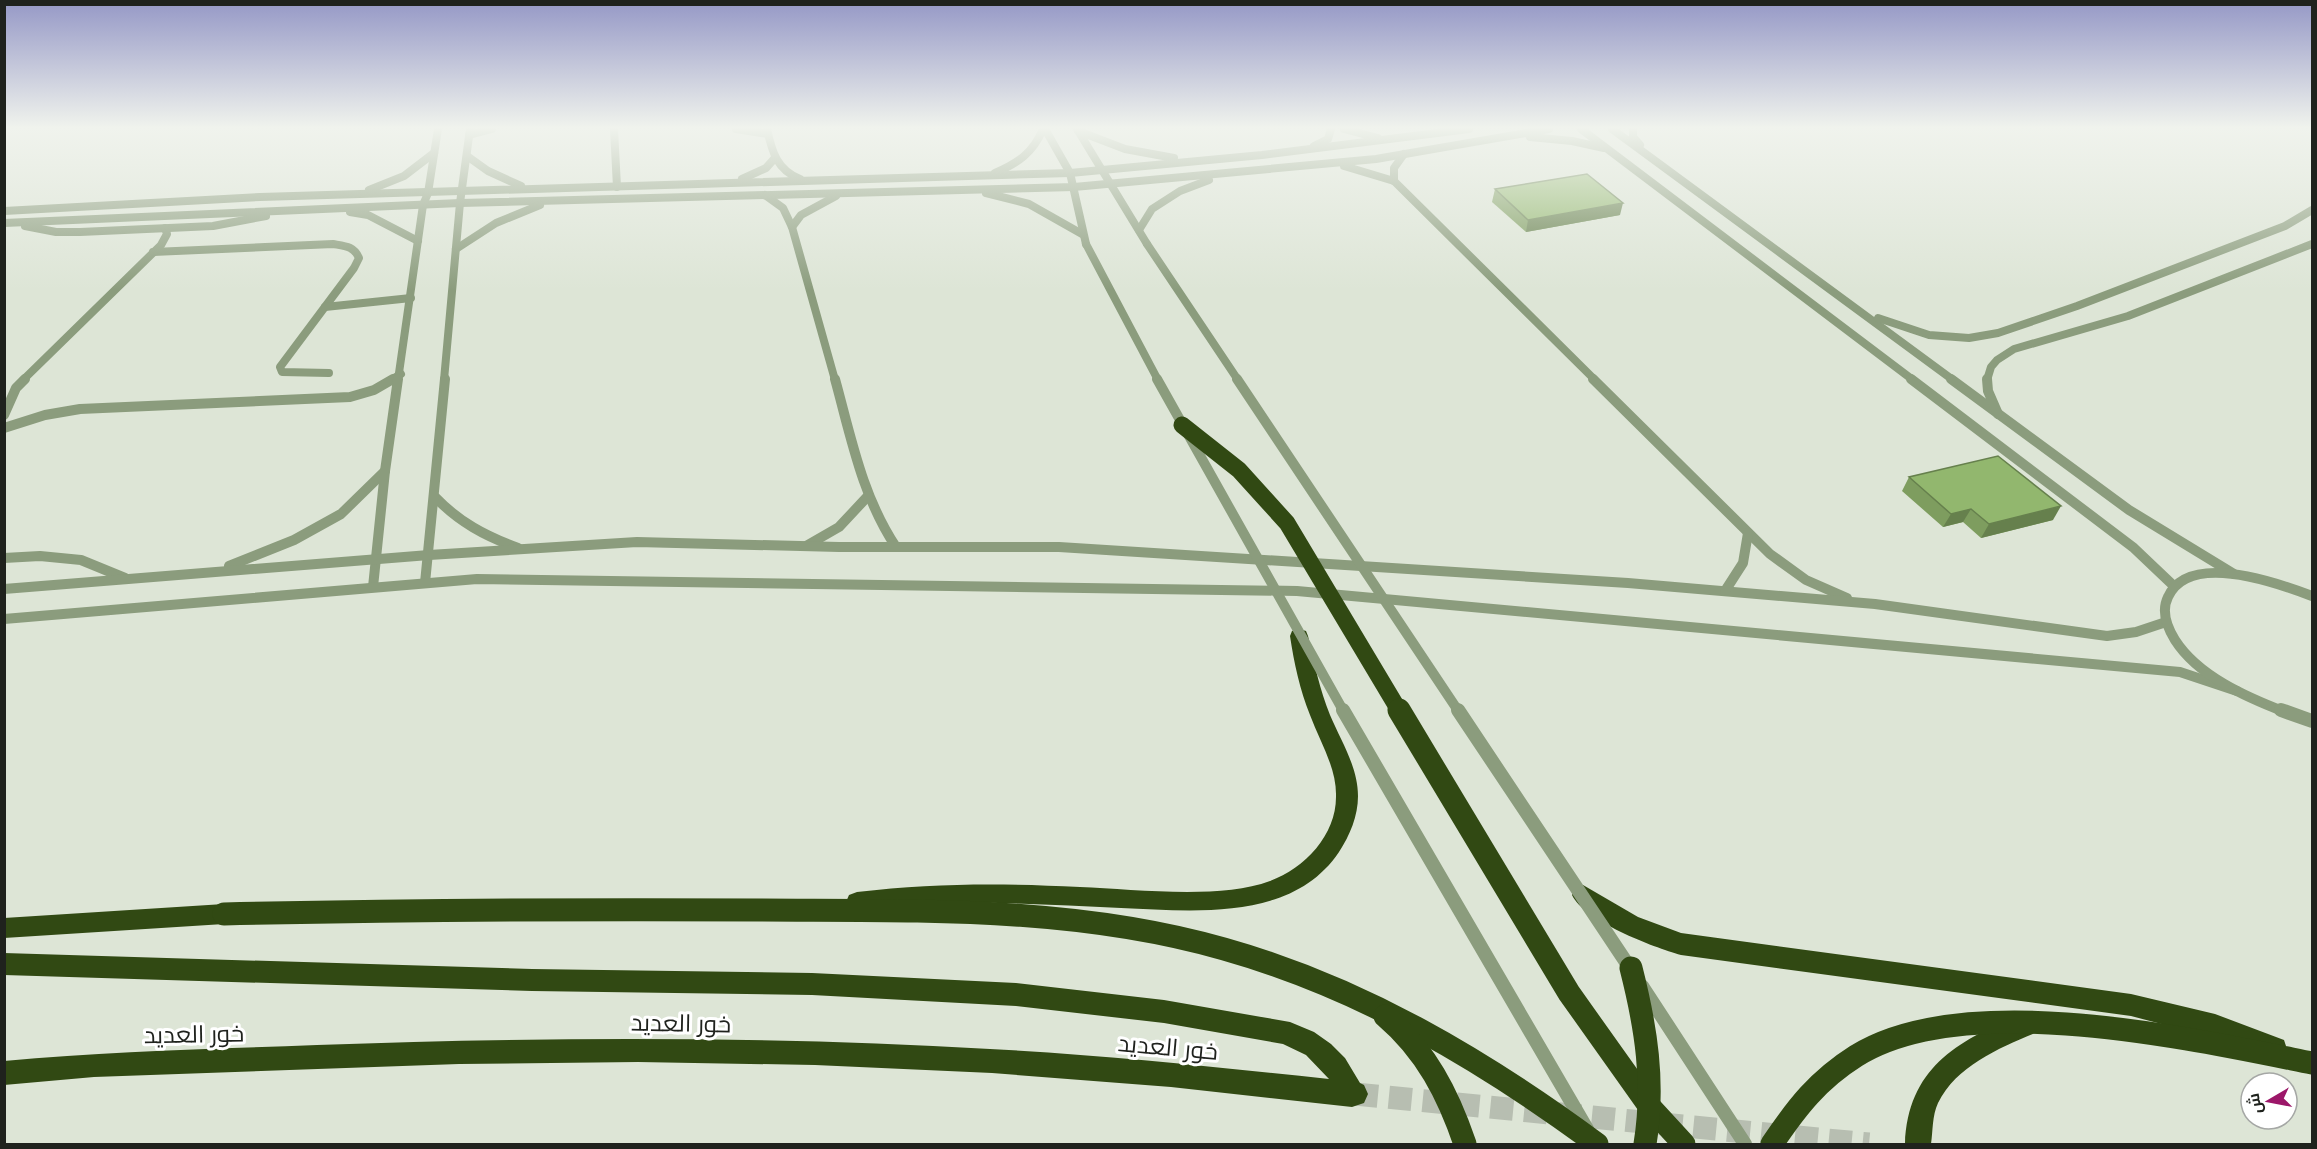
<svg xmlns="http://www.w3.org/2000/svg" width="2317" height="1149" viewBox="0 0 2317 1149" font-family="'PT Sans',Cairo,sans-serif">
	<rect width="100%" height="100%" fill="#dde5d6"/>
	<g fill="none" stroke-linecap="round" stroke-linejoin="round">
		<!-- motorway-tunnel -->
		<polyline stroke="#b7beb1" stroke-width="23" stroke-dasharray="23 11" stroke-linecap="butt" points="1355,1094 1869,1144"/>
		<!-- service-far2 -->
		<g stroke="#8b9c7d" stroke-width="8">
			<polyline points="614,129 617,187"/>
			<polyline points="736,129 768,134"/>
			<path d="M767,129c5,23 10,41 33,50"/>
			<polyline points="1045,129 1070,173 1086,244"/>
			<polyline points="1077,129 1147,244"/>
			<polyline points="1344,129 1378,138"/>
			<polyline points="1581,129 1913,380"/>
			<polyline points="1612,129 1953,380"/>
			<polyline points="1633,129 1633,137 1640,145"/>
			<polyline points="1078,131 1125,149 1174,158"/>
			<polyline points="469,135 492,129"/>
			<polyline points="1530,137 1572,141 1604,148"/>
			<polyline points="1314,146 1328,139 1331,129"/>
			<polyline points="467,156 488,171 521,186"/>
			<polyline points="1344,166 1394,181 1595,380"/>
			<path d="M995,173c23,-10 38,-20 48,-44"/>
			<polyline points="742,179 766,168 774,159"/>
			<polyline points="1394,181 1394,168 1404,154"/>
			<polyline points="369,190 404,176 434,153"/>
			<polyline points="986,193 1029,204 1082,234"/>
			<polyline points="765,195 783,208 792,227 835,380"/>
			<polyline points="4,211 260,197 1070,173 1262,155 1469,129"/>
			<polyline points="350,212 368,215 418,241"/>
			<polyline points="4,223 460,203 1074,187 1376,159 1549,129"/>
			<polyline points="25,226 56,232 80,232 213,226 266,216"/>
			<polyline points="792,227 801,215 836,196"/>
			<polyline points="1139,230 1152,209 1180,191 1209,180"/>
			<polyline points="456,249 496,223 540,205"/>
			<path d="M153,252l180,-8c12,2 21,2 26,14l-5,10 -74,99 2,5 47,1"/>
			<polyline points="325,307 411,298"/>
			<polyline points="1878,318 1929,335 1969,338 1998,333 2077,306 2285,226 2312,210"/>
			<polyline points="23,380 161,245 167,234 165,228"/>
			<polyline points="391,380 401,374"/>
			<polyline points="398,380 423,205 428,193 438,129"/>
			<polyline points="444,380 460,203 470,129"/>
			<polyline points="1987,380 1991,367 1997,360 2014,349 2128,316 2312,244"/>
		</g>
		<!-- service-far1 -->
		<g stroke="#8b9c7d" stroke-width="10">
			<path d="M835,379c16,58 27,117 61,168"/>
			<polyline points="1593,379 1770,554 1806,580 1847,598"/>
			<polyline points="1911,379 2134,548 2174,586"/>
			<polyline points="1951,379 2129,510 2234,574"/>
			<polyline points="1987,379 1988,391 1998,414"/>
			<polyline points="4,415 16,388 25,379"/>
			<polyline points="4,428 45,415 80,409 350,397 374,390 393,379"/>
			<path d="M435,497c24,25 50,39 83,51"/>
			<polyline points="806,546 839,527 868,496"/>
			<polyline points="4,558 40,556 81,560 125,578"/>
			<polyline points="229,566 294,540 341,514 385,471"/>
			<polyline points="425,583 445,379"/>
			<polyline points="373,587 385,471 398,379"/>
			<polyline points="4,589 429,555 637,542 839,547 1059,547 1628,583 1875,604 2107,636 2136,632 2166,622"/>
			<polyline points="1725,591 1743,563 1748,533"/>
			<polyline points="4,619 477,579 1297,591 2180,672 2237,691"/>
			<path d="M2285,712c-39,-15 -87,-36 -110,-72 -8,-13 -14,-29 -7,-43 21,-46 110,-14 144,-1"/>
		</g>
		<!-- service -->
		<polyline stroke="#8b9c7d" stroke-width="14" points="2281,710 2312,721"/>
		<!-- motorway -->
		<g fill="#314913" fill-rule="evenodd">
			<path d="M1299,629l7,2 2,5c6,27 12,54 22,79 11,26 28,52 28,81 0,20 -8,39 -19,56 -47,70 -145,59 -218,56 -41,-2 -82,-4 -123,-5 -47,-2 -94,3 -141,9l-8,-3 -3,-7 3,-7 8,-3c77,-9 145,-9 223,-5 54,2 139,13 190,-6 35,-13 66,-46 66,-84 1,-29 -16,-55 -26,-82 -10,-25 -16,-52 -20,-79l2,-5z"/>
			<path d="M1583,885l55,32 43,16 450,61 84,20 69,26 3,9 -3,9 -9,3 -60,-23 -84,-22 -450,-61c-28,-8 -97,-34 -109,-60l3,-7z"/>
			<polygon points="224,904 232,907 235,914 232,921 224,924 4,938 4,918"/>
			<path d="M4,953l528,16 280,4 204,10 148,17 126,22 24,10 17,12 14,14 15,25 4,2 4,9 -4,9 -12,4 -181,-20 -179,-14 -177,-8 -177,-3 -179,2 -365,13 -90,8v-24c105,-10 209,-12 313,-16 225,-8 449,-9 673,4 114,6 226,18 339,30l-23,-24 -23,-11 -119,-21 -148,-17 -204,-11 -280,-4 -528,-16z"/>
			<path d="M2026,1013l9,4 3,8 -3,8c-36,15 -79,33 -97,70 -6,13 -5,28 -7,41h-26c3,-78 55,-105 121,-131z"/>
		</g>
		<!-- service-bridge-far2 -->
		<g stroke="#8b9c7d" stroke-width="8">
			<polyline points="1086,244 1158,380"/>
			<polyline points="1147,244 1238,380"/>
		</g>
		<!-- service-bridge-far1 -->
		<g stroke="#8b9c7d" stroke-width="10">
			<polyline points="1157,379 1344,712"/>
			<polyline points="1237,379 1459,712"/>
		</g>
		<!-- service-bridge -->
		<g stroke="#8b9c7d" stroke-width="14">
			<polyline points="1343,710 1587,1129"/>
			<polyline points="1458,710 1632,971"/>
			<polyline points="1642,986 1745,1144"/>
		</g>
		<!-- motorway-bridge-far1 -->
		<polyline stroke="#314913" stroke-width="17" points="1182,425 1239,470 1287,523 1400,712"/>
		<!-- motorway-bridge -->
		<g stroke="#314913" stroke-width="23">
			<polyline points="1399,710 1569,993 1650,1107 1684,1144"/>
			<path d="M224,914c179,-4 358,-5 538,-4 155,1 312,-4 462,39 138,39 259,111 373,195"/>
			<path d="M1631,968c15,59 24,115 14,176"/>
			<path d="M1385,1016c41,35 63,78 80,128"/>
			<path d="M1772,1144c25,-37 46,-64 84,-88 109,-68 336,-17 456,7"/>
		</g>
	</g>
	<!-- wall -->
	<g fill="#7e9d5f">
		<polygon points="1495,189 1620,215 1526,232 1492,202"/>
		<polygon points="1909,477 2053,520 1981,538 1963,522 1943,527 1902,491"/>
	</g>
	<!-- shaded-wall -->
	<g fill="#66804d">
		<polygon points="1623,203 1620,215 1526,232 1528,220"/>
		<polygon points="2061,506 2053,520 1981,538 1989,524"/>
		<polygon points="1971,509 1963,522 1943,527 1951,514"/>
	</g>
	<!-- building -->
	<g fill="#92b76e" stroke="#66804d" stroke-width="1.5">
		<polygon points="1587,174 1623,203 1528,220 1495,189"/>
		<polygon points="1998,456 2061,506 1989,524 1971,509 1951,514 1909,477"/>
	</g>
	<!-- sky -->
	<linearGradient id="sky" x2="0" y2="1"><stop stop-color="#9598c6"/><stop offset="0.44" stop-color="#f0f3ed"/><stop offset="1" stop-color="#f0f3ed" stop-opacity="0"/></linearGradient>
	<rect width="2317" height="290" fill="url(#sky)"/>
	<g text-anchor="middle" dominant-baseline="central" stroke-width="6" stroke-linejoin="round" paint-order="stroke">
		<!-- near-street labels -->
		<g font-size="24" fill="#1f221d" stroke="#fff">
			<text transform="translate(681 1023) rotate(1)">خور العديد</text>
			<text transform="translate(194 1034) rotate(-1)">خور العديد</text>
			<text transform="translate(1168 1047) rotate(5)">خور العديد</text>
		</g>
	</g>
	<!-- border -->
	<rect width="2317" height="1149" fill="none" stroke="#1f221d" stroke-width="12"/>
	<!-- north arrow -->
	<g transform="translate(2269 1101) rotate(260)"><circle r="28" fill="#ffffff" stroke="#a5a7a5" stroke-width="1.5"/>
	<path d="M0-4.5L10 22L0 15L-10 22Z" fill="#9c1769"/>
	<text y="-9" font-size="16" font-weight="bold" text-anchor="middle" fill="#1f221d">ش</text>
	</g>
</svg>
